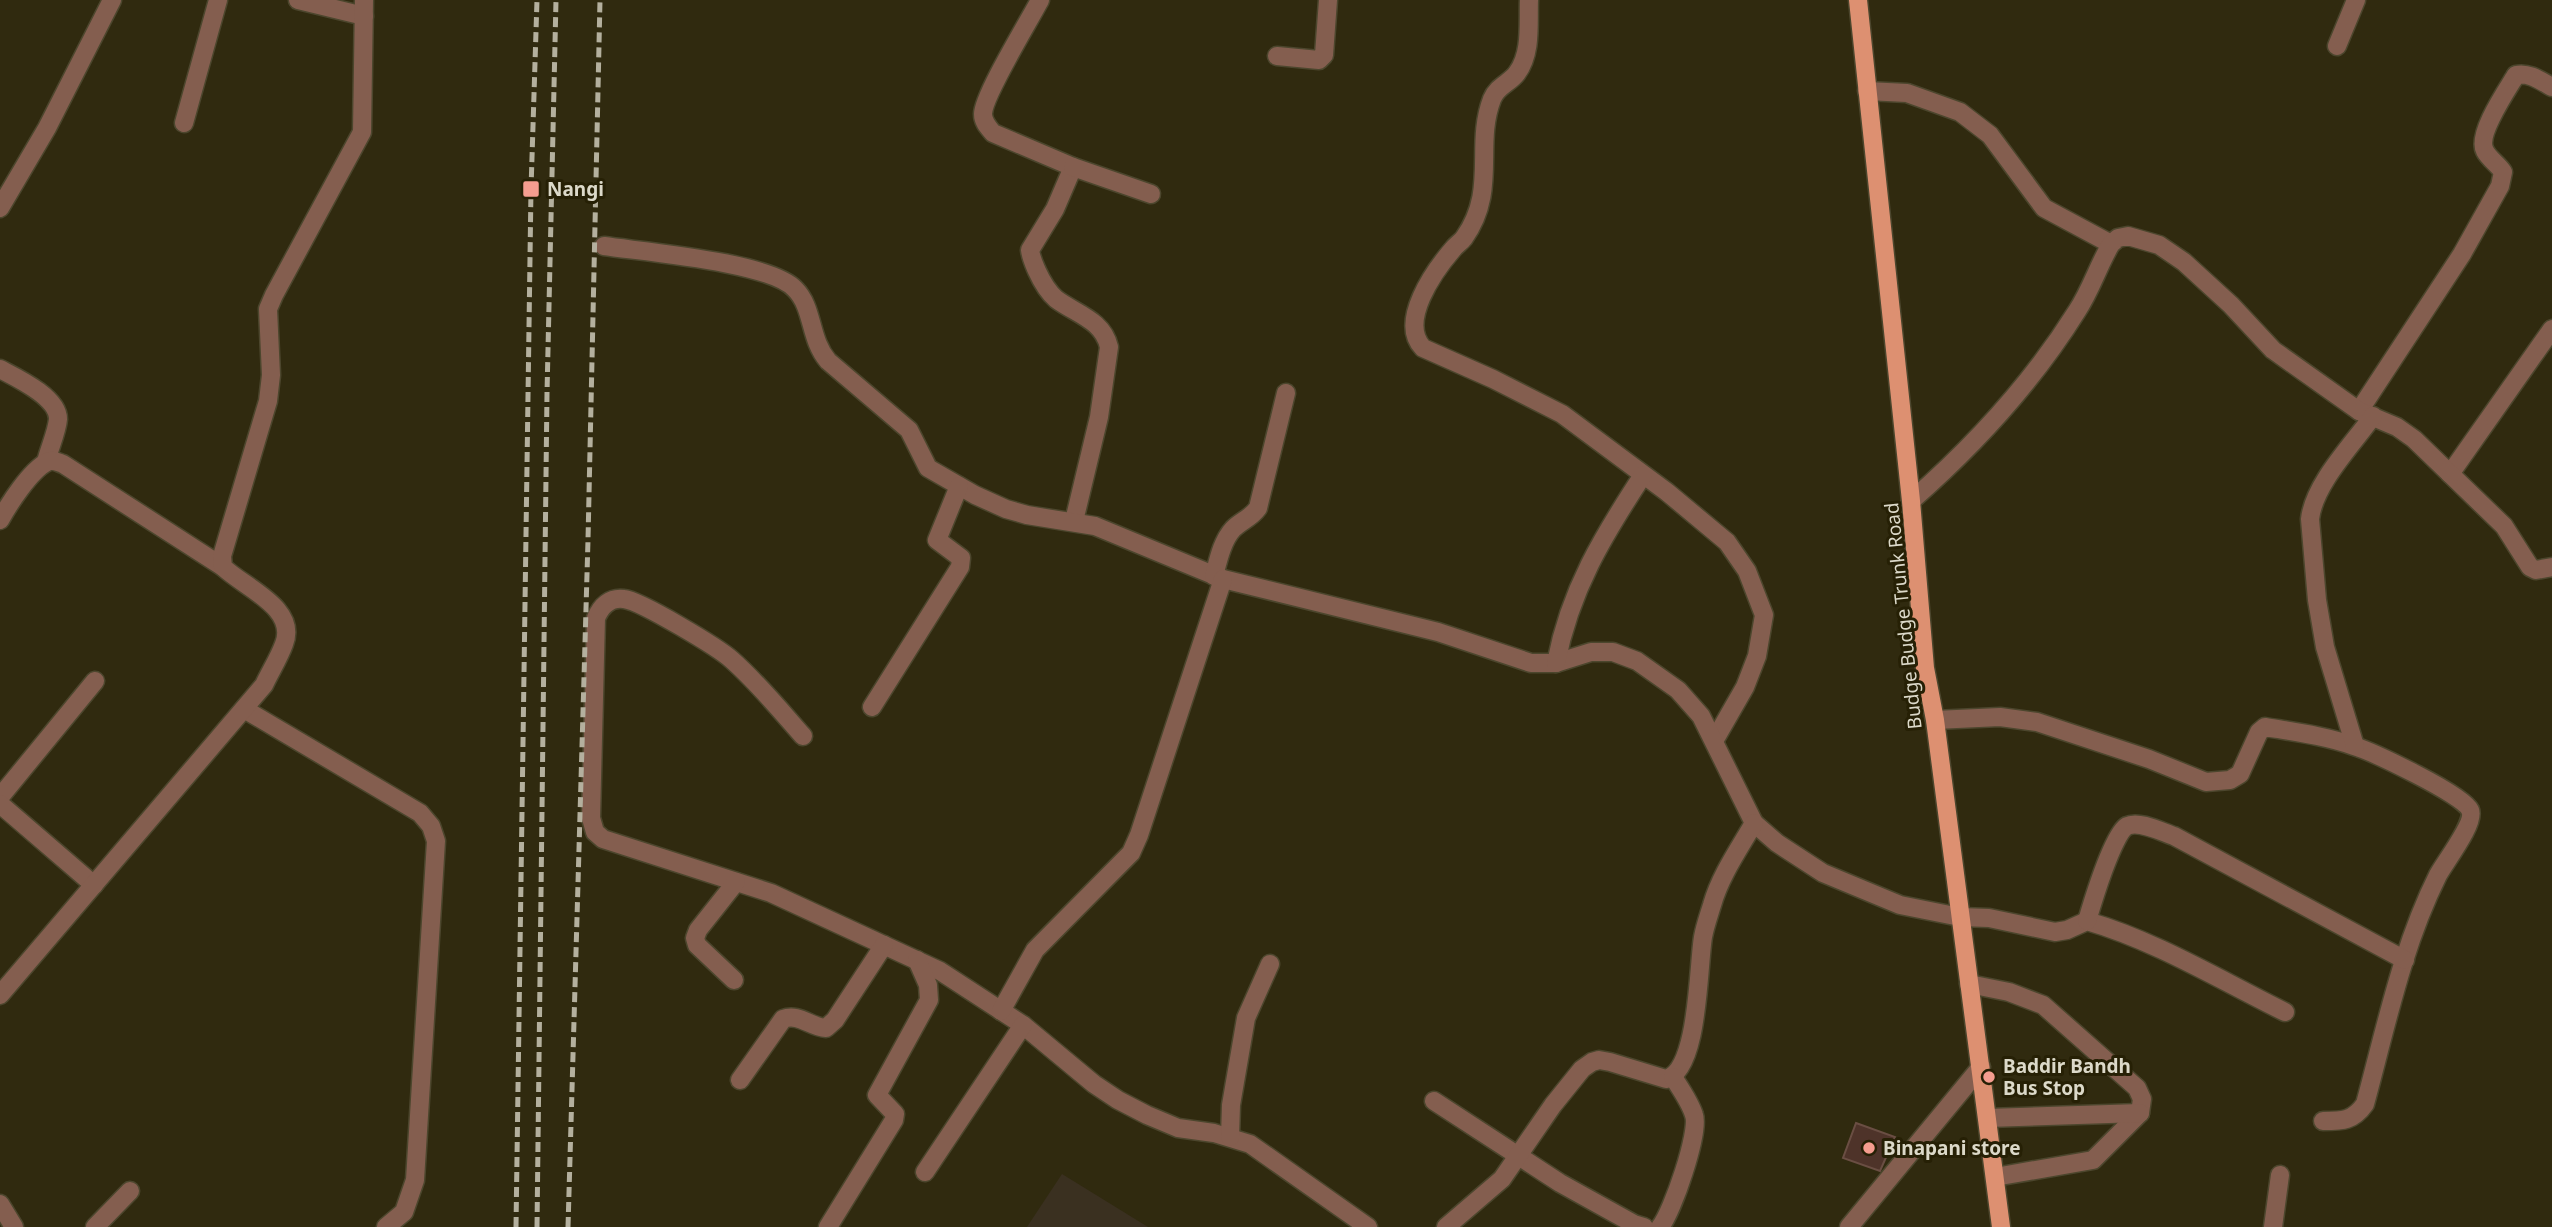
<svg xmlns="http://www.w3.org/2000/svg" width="2552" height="1227" viewBox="0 0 2552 1227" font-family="'Noto Sans',sans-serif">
	<rect width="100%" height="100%" fill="#302a0f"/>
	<!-- industrial -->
	<polygon fill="#3a3020" points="1062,1174 1148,1227 1027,1227"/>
	<!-- building -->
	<polygon fill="#4e3329" stroke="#6a4e43" stroke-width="2" points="1856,1123 1895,1137 1880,1171 1843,1158"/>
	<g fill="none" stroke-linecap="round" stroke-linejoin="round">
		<defs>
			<g id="minor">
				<polyline points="298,0 364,16"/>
				<path d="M1040,0c-11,21 -57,96 -57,114 0,8 5,13 10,19l80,34 -18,42 -25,41c1,8 4,14 7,21 5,11 10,20 19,28 20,15 47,21 53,48l-10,70 -25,104"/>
				<path d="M1529,0c-1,23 3,53 -12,73 -7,10 -20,13 -25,26 -18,47 6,91 -28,139 -3,4 -8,7 -11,11 -19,22 -55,73 -30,99l70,31 69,35 105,78 60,50 20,29 17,44 -7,41 -12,31 -31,54"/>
				<polyline points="2337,46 2356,0"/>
				<polyline points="1277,56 1319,60 1324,55 1328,0"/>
				<polyline points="1867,91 1907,93 1960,112 1990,135 2044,208 2111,244"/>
				<polyline points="184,123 218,0"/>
				<polyline points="1073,167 1151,194"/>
				<polyline points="0,208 47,128 112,0"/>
				<path d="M604,246c41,6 166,16 191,43 19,19 14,50 33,72l81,69 19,38 47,27 31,14 21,6 68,11 128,53 215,53 93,31h25l35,-11h22l24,9 41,29 23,26 53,107 23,20 46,30 77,32 60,12 29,1 66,14 12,-2 20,-9c69,20 133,59 198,91"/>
				<path d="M0,369c17,9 58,28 58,50 -1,13 -9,30 -12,43"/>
				<path d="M2359,411l103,-157 38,-68 3,-14c-5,-8 -14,-13 -18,-21 -9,-16 22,-61 31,-76 13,-3 25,6 36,12"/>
				<polyline points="2450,474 2552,329"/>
				<path d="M1911,501c64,-56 121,-118 166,-190 14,-21 21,-45 34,-67l7,-6 10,-2 31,9 25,17 47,43 42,45 86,61 38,16 17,12 90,87 26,41 6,3 16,-3"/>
				<path d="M0,520c9,-16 30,-49 47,-58 6,-3 10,0 16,2l160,103"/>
				<path d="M1214,576c4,-15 8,-35 19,-47 8,-8 18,-11 25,-21l28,-115"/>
				<path d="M1556,663c14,-73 47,-127 87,-188"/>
				<polyline points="872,707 960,567 961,558 937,540 959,486"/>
				<polyline points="244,709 420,813 431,826 436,841 415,1180 404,1212 386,1227"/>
				<path d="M1935,720l65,-3 37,5 112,37 57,23 24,-2 10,-6 19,-42 6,-5c30,5 61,9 89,19 19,6 110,49 116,64 6,12 -25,52 -32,65 -36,72 -52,152 -73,229 -12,17 -22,17 -42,17"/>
				<path d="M803,736c-23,-26 -45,-53 -71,-76 -13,-12 -91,-59 -108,-61 -14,-2 -23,7 -28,19l-5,200 4,14 8,7 168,54 169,78 83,54 71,59 24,16 29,15 31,13 36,5 36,11 118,83"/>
				<path d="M2355,746l-30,-99 -8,-47 -7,-81c4,-35 42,-74 63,-103"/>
				<polyline points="0,797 95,681"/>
				<polyline points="0,804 94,885"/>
				<path d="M2087,921c5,-17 26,-88 40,-95 12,-6 35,6 47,10l231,124"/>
				<polyline points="734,980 697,945 695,938 698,930 736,882"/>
				<polyline points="1969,984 2009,992 2043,1005 2137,1088 2142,1099 2140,1113 2093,1160 1995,1177"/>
				<path d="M0,995l264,-310c6,-13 15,-27 20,-41 14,-36 -39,-56 -61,-77l-1,-11 46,-155 3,-26 -3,-66 6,-14 88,-163 2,-132"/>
				<polyline points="1001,1011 1035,950 1131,853 1139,835 1223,579"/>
				<path d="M740,1080l43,-61c16,-6 27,8 43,9l9,-8 49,-75"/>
				<polyline points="1434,1101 1560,1183 1634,1224 1644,1227"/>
				<polyline points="1988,1118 2140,1113"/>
				<polyline points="1230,1137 1231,1105 1246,1018 1270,964"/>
				<polyline points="925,1172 1023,1025"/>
				<polyline points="0,1204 14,1227"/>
				<polyline points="95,1227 130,1191"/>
				<polyline points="828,1227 894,1120 895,1114 877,1095 929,1000 928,985 917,960"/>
				<path d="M1446,1227l56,-48 51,-74 29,-36 10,-7 7,-2 11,2 56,17c33,-9 32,-113 37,-142 2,-11 6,-22 9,-32 8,-29 27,-56 42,-82"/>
				<path d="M1660,1227c12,-14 40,-95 34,-112 -4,-13 -14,-27 -21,-38"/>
				<polyline points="1849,1227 1981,1067"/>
				<polyline points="2273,1227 2280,1175"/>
			</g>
			<polyline id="major" points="1858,0 1911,501 1925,668 1935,720 2001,1227"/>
		</defs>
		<!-- minor casing -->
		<use href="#minor" stroke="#4c462d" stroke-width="21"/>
		<!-- major casing -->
		<use href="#major" stroke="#4c462d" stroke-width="21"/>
		<!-- minor -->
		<use href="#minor" stroke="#845e4f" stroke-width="18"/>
		<!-- major -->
		<use href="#major" stroke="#dd9071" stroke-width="18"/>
		<!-- rail -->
		<g stroke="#b4b09e" stroke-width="5" stroke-dasharray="10 5" stroke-linecap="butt">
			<polyline points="516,1227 531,189 537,0"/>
			<polyline points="537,1227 547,393 556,0"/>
			<polyline points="568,1227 588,540 600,0"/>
		</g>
	</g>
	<!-- markers -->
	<g fill="#f59d8f" stroke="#262005" stroke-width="2.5">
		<rect x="522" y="180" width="18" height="18" rx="3.5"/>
		<circle cx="1989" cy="1077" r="7"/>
		<circle cx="1869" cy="1148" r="7"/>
	</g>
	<g text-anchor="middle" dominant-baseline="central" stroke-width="6" stroke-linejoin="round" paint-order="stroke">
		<!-- poi labels -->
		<g font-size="19" font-weight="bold" fill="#dcd9c9" stroke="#262005" text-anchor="start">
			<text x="547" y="189">Nangi</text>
			<text x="2003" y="1066">Baddir Bandh<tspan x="2003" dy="22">Bus Stop</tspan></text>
			<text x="1883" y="1148">Binapani store</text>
		</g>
		<!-- street labels -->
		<g font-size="19" fill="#dcd9c9" stroke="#262005">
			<text transform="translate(1903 616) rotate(-96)">Budge Budge Trunk Road</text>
		</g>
	</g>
</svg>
